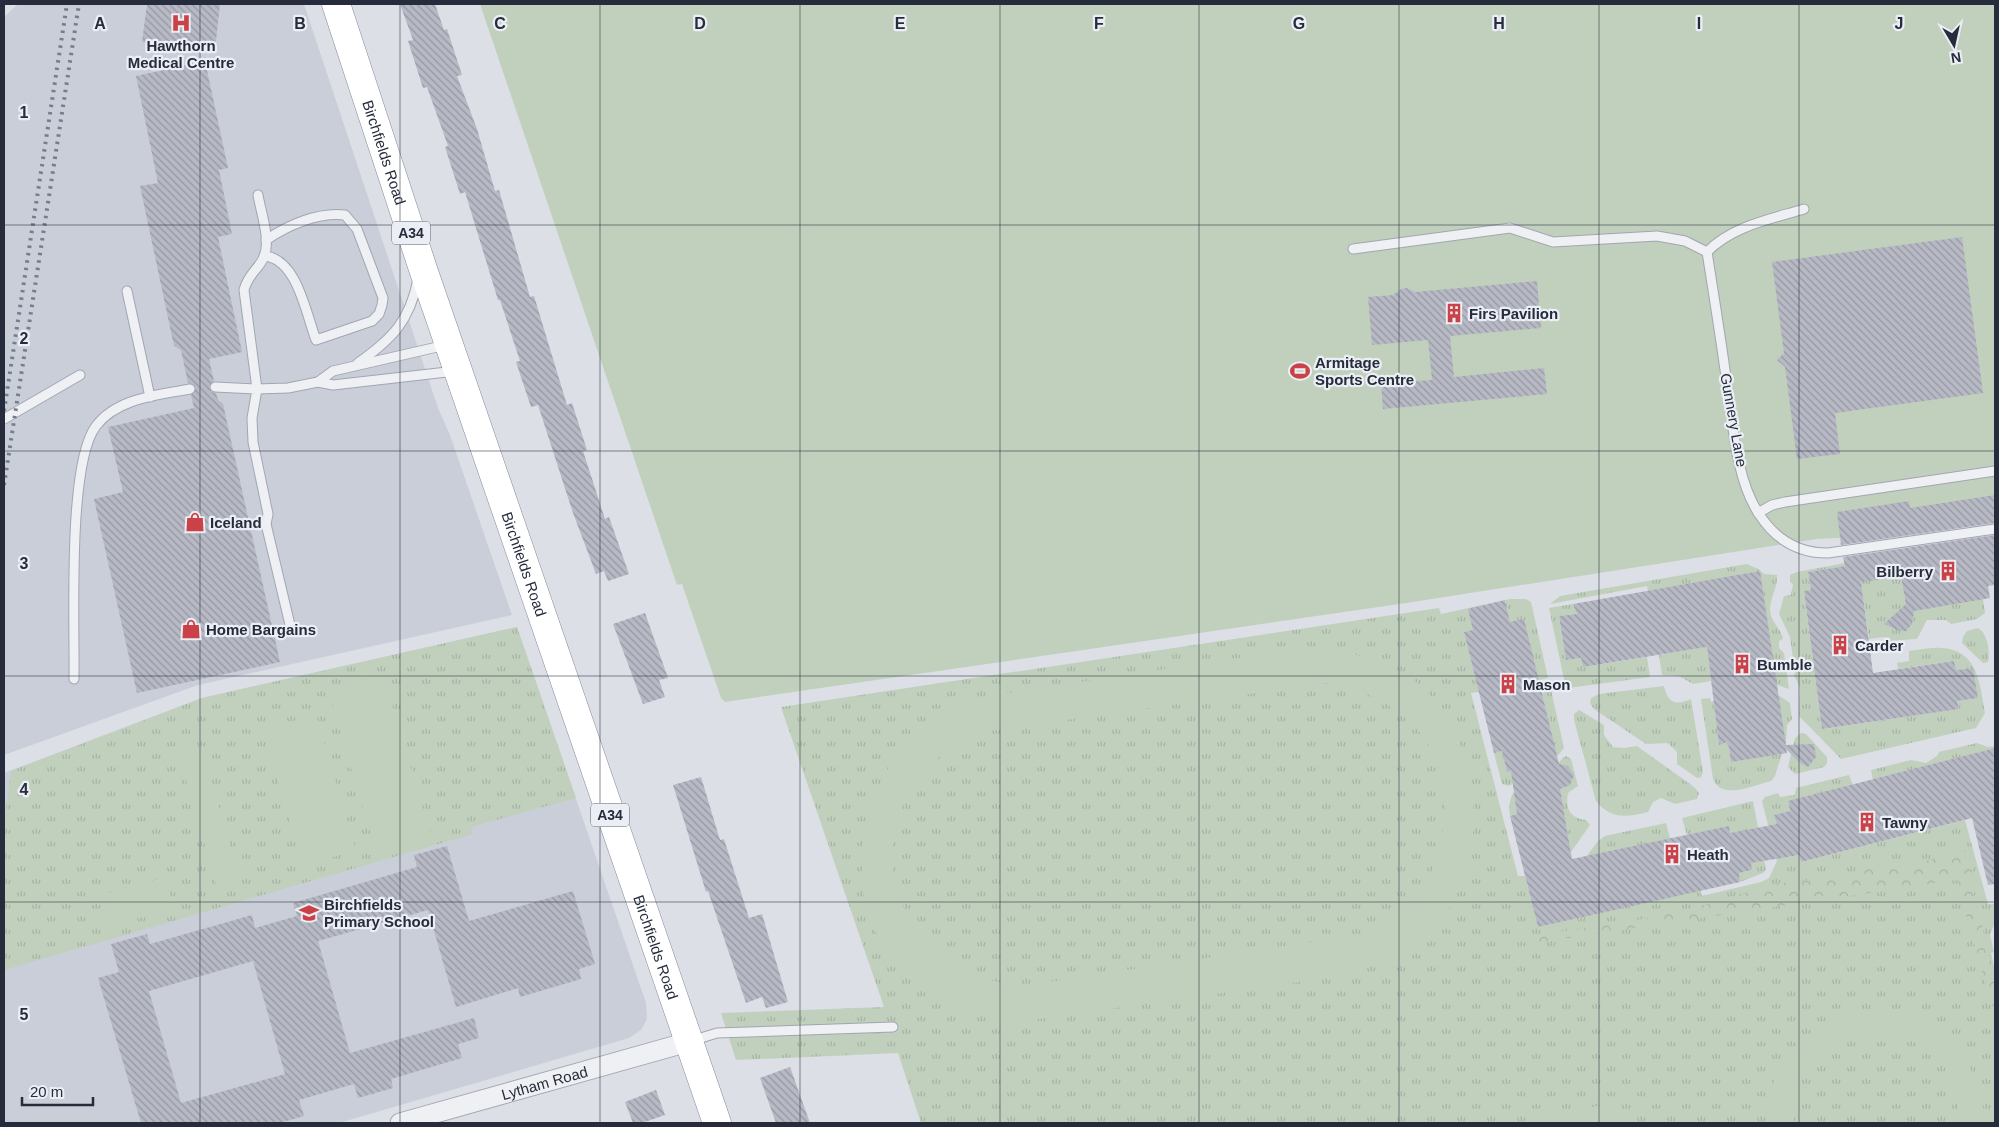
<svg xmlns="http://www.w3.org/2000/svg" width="1999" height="1127" viewBox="0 0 1999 1127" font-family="Helvetica,sans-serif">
	<defs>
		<pattern id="grass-tufts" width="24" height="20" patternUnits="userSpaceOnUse" patternTransform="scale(1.25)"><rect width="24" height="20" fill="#c0d0bd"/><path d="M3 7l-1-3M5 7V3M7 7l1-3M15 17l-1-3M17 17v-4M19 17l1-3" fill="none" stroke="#a5b3a3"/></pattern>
		<pattern id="forest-crowns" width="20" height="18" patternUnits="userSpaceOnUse" patternTransform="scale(1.25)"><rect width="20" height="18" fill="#c0d0bd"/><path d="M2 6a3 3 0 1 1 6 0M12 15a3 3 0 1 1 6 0" fill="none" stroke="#a5b3a3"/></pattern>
		<pattern id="building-back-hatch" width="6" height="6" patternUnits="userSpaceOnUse" patternTransform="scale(1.25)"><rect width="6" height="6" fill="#b7bac5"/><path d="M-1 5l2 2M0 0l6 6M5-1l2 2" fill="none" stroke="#9597a1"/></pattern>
	</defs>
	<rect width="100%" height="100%" fill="#dcdfe6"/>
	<!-- built -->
	<g fill="#caced8">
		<polygon points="18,4 304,4 438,408 450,435 512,615 198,685 4,755 4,17"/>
		<polygon points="517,627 646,1003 647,1019 641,1030 629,1038 339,1123 4,1123 4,773 202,698"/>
	</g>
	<!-- grass -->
	<g fill="url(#grass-tufts)">
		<path d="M1897,557l8,42h78l2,14 -8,6 -26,5 -5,-4h-19l-10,19 -30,2 -2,-4 -16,2 -8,-55 -9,-19 -44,7 3,18 -7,2 18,137 137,-20 -2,-8 21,-3 -5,-30 -17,2 -2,-9 -56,8 -1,-6 12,-2v-10c10,-1 21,-4 32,-3 37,1 39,37 44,65l-9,15 -135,31 -42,-43 1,-28 -6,-13 4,-13 -5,-4 -3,-21 -11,-23 5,-18 7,-1 2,-11 -3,-2v-7l7,-3 59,-11z"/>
		<path d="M1747,564l11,5 6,5 13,1c1,12 -7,23 -7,35 0,11 11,18 13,29l-4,2v7l5,5 5,36 -12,-4 -129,-94 -1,-5 -97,18 10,-8z"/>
		<polygon points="1510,599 1526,599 1531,602 1548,678 1539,680 1510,622 1505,600 1473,630 1464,632 1479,692 1471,693 1518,876 1525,876 1538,927 1700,890 1702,896 1761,882 1769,878 1777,861 1762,801 1765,797 1778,793 1780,797 1795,795 1796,788 1849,775 1853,785 1788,802 1790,811 1775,815 1785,857 1799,855 1801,862 1965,820 1988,904 1995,904 1995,922 1990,935 1994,952 1991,953 1995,970 1995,1123 921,1123 898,1053 736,1060 721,1013 884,1007 781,707 1439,608 1441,614"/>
		<polygon points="1573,604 1577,614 1559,616 1566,660 1581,658 1583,667 1647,657 1650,677 1568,688 1565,684 1549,608"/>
		<polygon points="517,627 576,798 471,827 473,834 4,970 4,825 11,771 202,698"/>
		<path d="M1978,628c10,6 12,24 10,34l-5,1 -21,-20 1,-6 4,-6z"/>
		<polygon points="1707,647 1711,681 1693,684 1679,676 1662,675 1659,655"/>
		<path d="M1664,686c4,17 11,20 27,13l12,73 -2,5 -4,1 -20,-14v-12l-9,-9 -22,1 -52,-35 -4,-6 1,-5 8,-4z"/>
		<polygon points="1551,690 1564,748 1550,765 1509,786 1502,784 1494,753 1502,751 1507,772 1550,761 1553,740 1542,693"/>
		<path d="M1778,695l12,8 2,16 -5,6 -1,16 -11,35 -4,5c-17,4 -49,20 -58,-2l-12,-80 9,-1 1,4 3,-1 5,44 9,-3 3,20z"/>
		<path d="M1579,710l25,15v10l9,12 11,1 13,-2 57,41 5,6 -2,6 -22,5 -14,-6 -8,4 -5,10c-21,5 -37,8 -52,-11l-22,-81v-6z"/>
		<polygon points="1801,733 1806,734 1827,757 1827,763 1824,767 1795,774 1788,767 1795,738"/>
		<polygon points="1977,743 1988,747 1995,746 1995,748 1873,780 1871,770 1911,760 1926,763 1937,756 1939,752"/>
		<path d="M1566,756l5,3 7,27 -10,7c-3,16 2,25 18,27l4,5 -19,27 -9,-49 -47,-9 2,20 -7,2c-5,-37 24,-31 44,-49 5,-4 6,-7 12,-11z"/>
		<polygon points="1753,801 1766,869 1763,873 1740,882 1739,873 1752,870 1743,831 1730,833 1729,827 1687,835 1682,818"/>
		<polygon points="1666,823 1670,839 1586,857 1598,841 1605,836"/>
	</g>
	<!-- forest -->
	<polygon fill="url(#forest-crowns)" points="1959,846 1966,851 1972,865 1972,887 1995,977 1995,1017 1956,880 1534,943 1532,936 1647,918 1713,903 1766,886 1793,881 1823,880 1849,875 1864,867 1881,862 1913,864 1930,860"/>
	<!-- garden -->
	<g fill="#c0d0bd" fill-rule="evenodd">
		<polygon points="480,4 1995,4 1995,516 1862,537 1817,539 1406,603 725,702 721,698 682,584 677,585"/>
		<path d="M1324,648c32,5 74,16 98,39 69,65 72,202 -9,260 -25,17 -57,25 -86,31l-337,48 -1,-11c-14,-3 -28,-6 -40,-12 -33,-15 -66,-50 -79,-84 -5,-14 -7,-30 -8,-45 -6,-81 47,-160 127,-178l294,-45zM1326,683c37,6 72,21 95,51 40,51 26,151 -28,186 -10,7 -23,11 -35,15l-330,50c-23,-1 -49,-5 -69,-17 -63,-37 -88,-117 -47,-180 14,-20 34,-40 56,-49 13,-6 27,-9 41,-11z"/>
		<polygon points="383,674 433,841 378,858 328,691"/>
		<polygon points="316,714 356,850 303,866 263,730"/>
		<polygon points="201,746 241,883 218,890 178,753"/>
		<polygon points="165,877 174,908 108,927 100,895"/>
		<path d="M1881,1009c82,15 85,41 107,114h-26c-5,-17 -11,-52 -23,-64 -34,-35 -99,-32 -130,6 -12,16 -16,39 -15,58h-27c0,-68 48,-110 114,-114z"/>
		<polygon points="1616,1102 1620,1123 1516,1123"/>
	</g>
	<!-- building -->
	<g fill="url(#building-back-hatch)" fill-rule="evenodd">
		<polygon points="147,4 220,4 215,50 142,42"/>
		<polygon points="400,4 435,4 444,30 447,29 462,75 457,76 477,129 495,191 499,190 530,297 534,296 567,405 572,403 587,450 583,451 605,519 609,517 629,574 608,581 604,571 596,574 573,513 538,405 531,407 516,362 520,361 500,300 498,300 465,192 460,194 445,147 448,146 427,87 423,88 408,41 413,40"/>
		<polygon points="205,61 228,168 219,170 232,234 218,237 242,352 209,359 214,381 209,387 211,392 216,393 218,400 223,404 280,662 137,693 94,499 123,492 108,427 194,408 191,395 196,388 194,385 188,383 181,350 174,346 140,186 158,183 136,76"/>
		<polygon points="1962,237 1983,393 1835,413 1840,454 1797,459 1785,367 1777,360 1784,353 1772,262"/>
		<polygon points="1537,281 1541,328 1450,336 1454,377 1544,368 1547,394 1383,409 1381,384 1432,380 1428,340 1372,345 1368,297 1393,295 1401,289 1407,288 1415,292"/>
		<polygon points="1995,495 1995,523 1841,545 1837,512 1909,501 1910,508"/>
		<polygon points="1995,535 1995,585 1988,586 1990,598 1914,611 1912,624 1906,631 1899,631 1884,624 1906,604 1901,577 1861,582 1873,673 1954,661 1956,670 1973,668 1978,698 1957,701 1959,709 1822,729 1804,591 1811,590 1808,572 1845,566 1843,557"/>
		<polygon points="1760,571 1786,745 1814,744 1816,757 1808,767 1800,763 1786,749 1787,753 1731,762 1728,742 1719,745 1707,647 1583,667 1581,658 1566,660 1559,616 1577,614 1573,604"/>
		<polygon points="1505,600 1510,622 1524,619 1559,764 1568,766 1574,775 1570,785 1560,789 1572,859 1729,826 1730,833 1777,824 1774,815 1790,811 1788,801 1995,748 1995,884 1988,885 1972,818 1801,862 1799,855 1751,863 1752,870 1739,873 1740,882 1538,927 1510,816 1517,814 1511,771 1507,772 1502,751 1494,753 1464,632 1473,630 1468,609"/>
		<polygon points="645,613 668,678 659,680 665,697 643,704 613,624"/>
		<polygon points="701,777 720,840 724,839 749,918 762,914 788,1002 766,1008 762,997 746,1003 708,891 706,892 673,785"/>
		<path d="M447,846l22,75 104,-30 22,73 -16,5 2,10 -61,18 -2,-9 -62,19 -28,-97 -110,31 32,112 124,-35 5,20 -21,6 4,14 -71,21 2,9 -35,10 -4,-14 -55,16 5,16 -24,7h-139l-43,-145 21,-6 -8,-28 36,-10 3,10 102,-29 3,13 42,-12 -4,-13 124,-36 -3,-12zM253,961l32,113 -104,29 -32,-112z"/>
		<polygon points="790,1067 810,1123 776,1123 760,1078"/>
		<polygon points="656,1090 665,1115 642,1123 633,1123 625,1102"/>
	</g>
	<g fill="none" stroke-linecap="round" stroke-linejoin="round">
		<defs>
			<g id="lane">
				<path d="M258,195c3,18 13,45 6,62 -6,13 -16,17 -20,33l13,99 31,-1 30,-6 15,3 123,-14"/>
				<polyline points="1353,249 1510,228 1553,242 1657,236 1685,241 1707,252"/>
				<path d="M1707,252c7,44 14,88 20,132 6,40 9,96 32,130 16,25 39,39 69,39l167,-24"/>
				<path d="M1707,252c25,-26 64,-33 97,-43"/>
				<path d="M264,256c33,2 42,58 52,84l56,-19 7,-7 3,-9 1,-7 -26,-69 -12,-14c-27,-3 -57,10 -79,25"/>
				<polyline points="127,291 150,397"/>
				<path d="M358,363c34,-24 52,-42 60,-84"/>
				<polyline points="318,382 333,371 446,345"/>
				<polyline points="215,387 257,389 252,418 253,442 268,514 266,524 291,629"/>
				<polyline points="4,419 80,375"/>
				<polyline points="1758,513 1772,505 1785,502 1995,471"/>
				<path d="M74,679c1,-52 -7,-215 22,-253 21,-28 62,-31 94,-37"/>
				<polyline points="691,1041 717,1033 893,1027"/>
			</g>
			<g id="street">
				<path id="s1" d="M400,1123l288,-81"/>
			</g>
			<g id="highway">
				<path id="s2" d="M336,4l87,265 294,854"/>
			</g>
		</defs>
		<!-- lane casing -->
		<use href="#lane" stroke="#a2a6b0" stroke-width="11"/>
		<!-- street casing -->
		<use href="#street" stroke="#a2a6b0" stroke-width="21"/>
		<!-- highway casing -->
		<use href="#highway" stroke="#848b9c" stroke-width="29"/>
		<!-- lane -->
		<use href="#lane" stroke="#eff0f4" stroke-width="9"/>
		<!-- street -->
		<use href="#street" stroke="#eff0f4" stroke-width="19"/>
		<!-- highway -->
		<use href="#highway" stroke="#fff" stroke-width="28"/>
		<!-- rail -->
		<g stroke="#767d8f" stroke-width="4" stroke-dasharray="2.5 5" stroke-linecap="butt">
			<polyline points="4,411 67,4"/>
			<polyline points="4,485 79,4"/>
		</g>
	</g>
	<!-- grid -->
	<path fill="none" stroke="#262c3c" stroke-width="1" stroke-opacity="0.55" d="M200,4v1119M400,4v1119M600,4v1119M800,4v1119M1000,4v1119M1199,4v1119M1399,4v1119M1599,4v1119M1799,4v1119M4,225h1991M4,451h1991M4,676h1991M4,902h1991"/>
	<!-- icons -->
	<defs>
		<symbol id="hospital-bare" viewBox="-9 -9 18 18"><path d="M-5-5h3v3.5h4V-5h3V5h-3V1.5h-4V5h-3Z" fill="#ca4247" stroke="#ebeef4" stroke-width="2.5" paint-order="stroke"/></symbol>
		<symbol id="building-bare" viewBox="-9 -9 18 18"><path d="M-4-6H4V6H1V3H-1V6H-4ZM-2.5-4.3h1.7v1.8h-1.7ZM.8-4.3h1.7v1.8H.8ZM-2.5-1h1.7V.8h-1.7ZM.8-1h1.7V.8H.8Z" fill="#ca4247" stroke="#ebeef4" stroke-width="2.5" paint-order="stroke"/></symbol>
		<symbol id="stadium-bare" viewBox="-9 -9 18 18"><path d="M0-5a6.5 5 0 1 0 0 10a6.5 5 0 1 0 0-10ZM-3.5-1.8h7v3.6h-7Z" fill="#ca4247" stroke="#ebeef4" stroke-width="2.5" paint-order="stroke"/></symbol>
		<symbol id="shop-bare" viewBox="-9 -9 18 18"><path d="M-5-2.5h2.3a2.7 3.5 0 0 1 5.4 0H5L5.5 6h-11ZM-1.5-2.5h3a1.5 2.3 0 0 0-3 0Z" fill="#ca4247" stroke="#ebeef4" stroke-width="2.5" paint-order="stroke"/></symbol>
		<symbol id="school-bare" viewBox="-9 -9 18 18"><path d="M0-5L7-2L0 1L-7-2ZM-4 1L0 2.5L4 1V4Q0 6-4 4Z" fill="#ca4247" stroke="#ebeef4" stroke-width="2.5" paint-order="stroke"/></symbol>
	</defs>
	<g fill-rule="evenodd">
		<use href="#hospital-bare" x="167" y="9" width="28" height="28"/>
		<use href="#building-bare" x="1440" y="299" width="28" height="28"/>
		<use href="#stadium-bare" x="1286" y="357" width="28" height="28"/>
		<use href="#shop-bare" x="181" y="508" width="28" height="28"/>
		<use href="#building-bare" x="1934" y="557" width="28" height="28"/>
		<use href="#shop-bare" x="177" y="615" width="28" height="28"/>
		<use href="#building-bare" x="1826" y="631" width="28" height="28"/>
		<use href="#building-bare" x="1728" y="650" width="28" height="28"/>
		<use href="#building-bare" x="1494" y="670" width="28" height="28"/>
		<use href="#building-bare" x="1853" y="808" width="28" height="28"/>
		<use href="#building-bare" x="1658" y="840" width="28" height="28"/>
		<use href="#school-bare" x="295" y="899" width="28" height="28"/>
	</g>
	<g text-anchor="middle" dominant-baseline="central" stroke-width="4.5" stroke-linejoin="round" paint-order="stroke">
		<!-- shield labels -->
		<g fill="#ebeef4" stroke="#616673" stroke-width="1">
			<rect x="392" y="221.5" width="38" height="23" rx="4"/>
			<rect x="591" y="803.5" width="38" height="23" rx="4"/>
		</g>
		<g font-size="14" font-weight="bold" fill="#262c3c">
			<text x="411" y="233">A34</text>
			<text x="610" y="815">A34</text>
		</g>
		<!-- poi labels -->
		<g font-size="15" font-weight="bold" fill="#262c3c" stroke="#ebeef4" text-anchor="start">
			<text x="181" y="45" text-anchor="middle">Hawthorn<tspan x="181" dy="17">Medical Centre</tspan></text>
			<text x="1469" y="313">Firs Pavilion</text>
			<text x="1315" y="362">Armitage<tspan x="1315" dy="17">Sports Centre</tspan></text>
			<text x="210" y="522">Iceland</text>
			<text x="1933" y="571" text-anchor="end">Bilberry</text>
			<text x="206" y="629">Home Bargains</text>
			<text x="1855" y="645">Carder</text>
			<text x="1757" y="664">Bumble</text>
			<text x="1523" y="684">Mason</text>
			<text x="1882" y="822">Tawny</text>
			<text x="1687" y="854">Heath</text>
			<text x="324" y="904">Birchfields<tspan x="324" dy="17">Primary School</tspan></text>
		</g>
		<!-- street labels -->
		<g font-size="15" fill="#262c3c" stroke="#ebeef4">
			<text stroke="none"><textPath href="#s2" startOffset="156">Birchfields Road</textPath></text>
			<text transform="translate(1734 420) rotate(80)">Gunnery Lane</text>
			<text stroke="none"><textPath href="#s2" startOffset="591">Birchfields Road</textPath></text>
			<text stroke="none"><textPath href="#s2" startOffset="996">Birchfields Road</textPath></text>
			<text stroke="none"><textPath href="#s1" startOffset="150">Lytham Road</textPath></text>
		</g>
	</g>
	<g font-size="16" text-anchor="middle" font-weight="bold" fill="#262c3c" stroke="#ebeef4" stroke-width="4.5" stroke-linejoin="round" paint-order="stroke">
		<text x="100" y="29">A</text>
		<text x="300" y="29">B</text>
		<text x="500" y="29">C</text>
		<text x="700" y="29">D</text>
		<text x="900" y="29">E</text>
		<text x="1099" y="29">F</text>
		<text x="1299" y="29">G</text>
		<text x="1499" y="29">H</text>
		<text x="1699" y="29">I</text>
		<text x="1899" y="29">J</text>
		<text x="24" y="118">1</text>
		<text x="24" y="344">2</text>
		<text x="24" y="569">3</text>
		<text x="24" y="795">4</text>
		<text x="24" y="1020">5</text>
	</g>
	<!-- border -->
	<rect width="1999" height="1127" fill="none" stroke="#262c3c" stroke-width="10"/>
	<!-- north arrow -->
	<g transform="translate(1954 45) rotate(171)" stroke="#ebeef4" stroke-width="4" paint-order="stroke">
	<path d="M0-4L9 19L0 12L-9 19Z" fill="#262c3c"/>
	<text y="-8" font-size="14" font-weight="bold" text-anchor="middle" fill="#262c3c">N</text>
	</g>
	<!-- scale -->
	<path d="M22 1097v8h71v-8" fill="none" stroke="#262c3c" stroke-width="2.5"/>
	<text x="30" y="1097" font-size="15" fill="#262c3c" stroke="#ebeef4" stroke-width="4" paint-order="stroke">20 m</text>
</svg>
